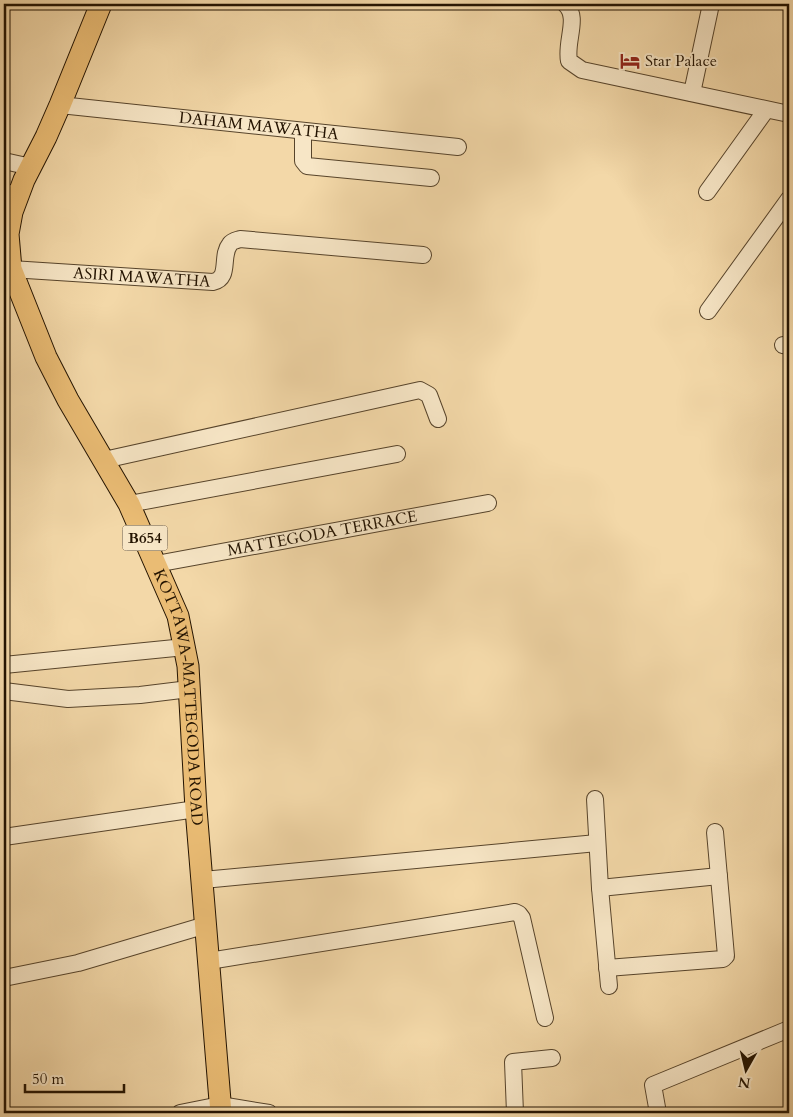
<svg xmlns="http://www.w3.org/2000/svg" width="793" height="1117" viewBox="0 0 793 1117" font-family="Cardo,serif">
	<rect width="100%" height="100%" fill="#f3d8a8"/>
	<filter id="stains"><feTurbulence type="fractalNoise" baseFrequency=".004" numOctaves="4"/><feColorMatrix values="0 0 0 0 .2 0 0 0 0 .09 0 0 0 0 .02 0 0 0 .5 -.17"/></filter>
	<radialGradient id="worn" r=".72"><stop offset=".6" stop-color="#630" stop-opacity="0"/><stop offset="1" stop-color="#630" stop-opacity=".3"/></radialGradient>
	<g fill="none" stroke-linecap="round" stroke-linejoin="round">
		<defs>
			<g id="minor">
				<path d="M565,4c15,13 0,37 4,57l13,9 207,44"/>
				<polyline points="692,93 711,4"/>
				<path id="s1" d="M60,105l398,42"/>
				<polyline points="303,132 303,161 307,166 431,178"/>
				<polyline points="4,161 31,167"/>
				<polyline points="4,192 18,195"/>
				<polyline points="707,192 766,110"/>
				<path id="s2" d="M11,269l202,13c18,-4 7,-26 17,-38 2,-3 7,-4 10,-5l183,16"/>
				<polyline points="708,311 789,199"/>
				<polyline points="783,345 789,346"/>
				<polyline points="104,460 420,390 429,395 438,419"/>
				<polyline points="129,504 397,454"/>
				<path id="s3" d="M156,564l332,-61"/>
				<polyline points="4,665 185,647"/>
				<polyline points="4,691 68,699 140,695 189,689"/>
				<polyline points="595,799 600,888 609,986"/>
				<polyline points="4,837 196,809"/>
				<polyline points="203,880 597,843"/>
				<polyline points="600,888 719,876"/>
				<polyline points="209,961 515,912 519,914 522,918 545,1018"/>
				<polyline points="607,968 723,959 726,956 715,832"/>
				<polyline points="4,978 78,963 206,925"/>
				<polyline points="180,1113 220,1105 269,1113"/>
				<polyline points="515,1113 513,1062 552,1058"/>
				<polyline points="658,1113 653,1085 789,1029"/>
			</g>
			<g id="major">
				<path id="s4" d="M101,4l-41,101 -14,32 -22,43 -12,32 -4,22 3,35 35,88 22,43 61,104 49,112 10,50 8,143 25,304"/>
			</g>
		</defs>
		<!-- minor casing -->
		<use href="#minor" stroke="#57442b" stroke-width="18"/>
		<!-- major casing -->
		<use href="#major" stroke="#231301" stroke-width="23"/>
		<!-- minor -->
		<use href="#minor" stroke="#f7e6c6" stroke-width="16"/>
		<!-- major -->
		<use href="#major" stroke="#eabc74" stroke-width="21"/>
	</g>
	<!-- icons -->
	<defs>
		<symbol id="hotel-bare" viewBox="-9 -9 18 18"><path d="M-6-4.5h1.5V1H6V5H4.5V3h-9V5H-6ZM-4 0a1.8 1.8 0 1 1 3.6 0ZM.5 0V-2.5h3Q6-2.5 6 0Z" fill="#8f2418" stroke="#f7e6c6" stroke-width="2.5" paint-order="stroke"/></symbol>
	</defs>
	<g fill-rule="evenodd">
		<use href="#hotel-bare" x="616" y="47" width="28" height="28"/>
	</g>
	<g text-anchor="middle" dominant-baseline="central" stroke-width="4" stroke-linejoin="round" paint-order="stroke">
		<!-- shield labels -->
		<rect fill="#f7e6c6" stroke="#63523c" stroke-width="1" x="122.5" y="525.5" width="45" height="25" rx="4"/>
		<g font-size="15" font-weight="bold" fill="#231301">
			<text x="145" y="538">B654</text>
		</g>
		<!-- poi labels -->
		<g font-size="16" fill="#231301" stroke="#f7e6c6" text-anchor="start">
			<text x="645" y="61">Star Palace</text>
		</g>
		<!-- street labels -->
		<g font-size="16" fill="#231301" stroke="#f7e6c6">
			<text stroke="none"><textPath href="#s1" startOffset="200">DAHAM MAWATHA</textPath></text>
			<text stroke="none"><textPath href="#s2" startOffset="131">ASIRI MAWATHA</textPath></text>
			<text stroke="none"><textPath href="#s3" startOffset="169">MATTEGODA TERRACE</textPath></text>
			<text stroke="none"><textPath href="#s4" startOffset="750">KOTTAWA-MATTEGODA ROAD</textPath></text>
		</g>
	</g>
	<!-- margin -->
	<rect width="793" height="1117" fill="none" stroke="#f3d8a8" stroke-width="20"/>
	<rect x="5" y="5" width="783" height="1107" fill="none" stroke="#231301" stroke-width="2.5"/>
	<rect x="10" y="10" width="773" height="1097" fill="none" stroke="#231301"/>
	<!-- north arrow -->
	<g transform="translate(746 1070) rotate(188)" stroke="#f7e6c6" stroke-width="4" paint-order="stroke">
	<path d="M0-4L9 19L0 12L-9 19Z" fill="#231301"/>
	<text y="-8" font-size="14" font-weight="bold" text-anchor="middle" fill="#231301">N</text>
	</g>
	<!-- scale -->
	<path d="M25 1084v8h99v-8" fill="none" stroke="#231301" stroke-width="2.5"/>
	<text x="32" y="1084" font-size="15" fill="#231301" stroke="#f7e6c6" stroke-width="4" paint-order="stroke">50 m</text>
	<rect width="100%" height="100%" filter="url(#stains)"/>
	<rect width="100%" height="100%" fill="url(#worn)"/>
</svg>
